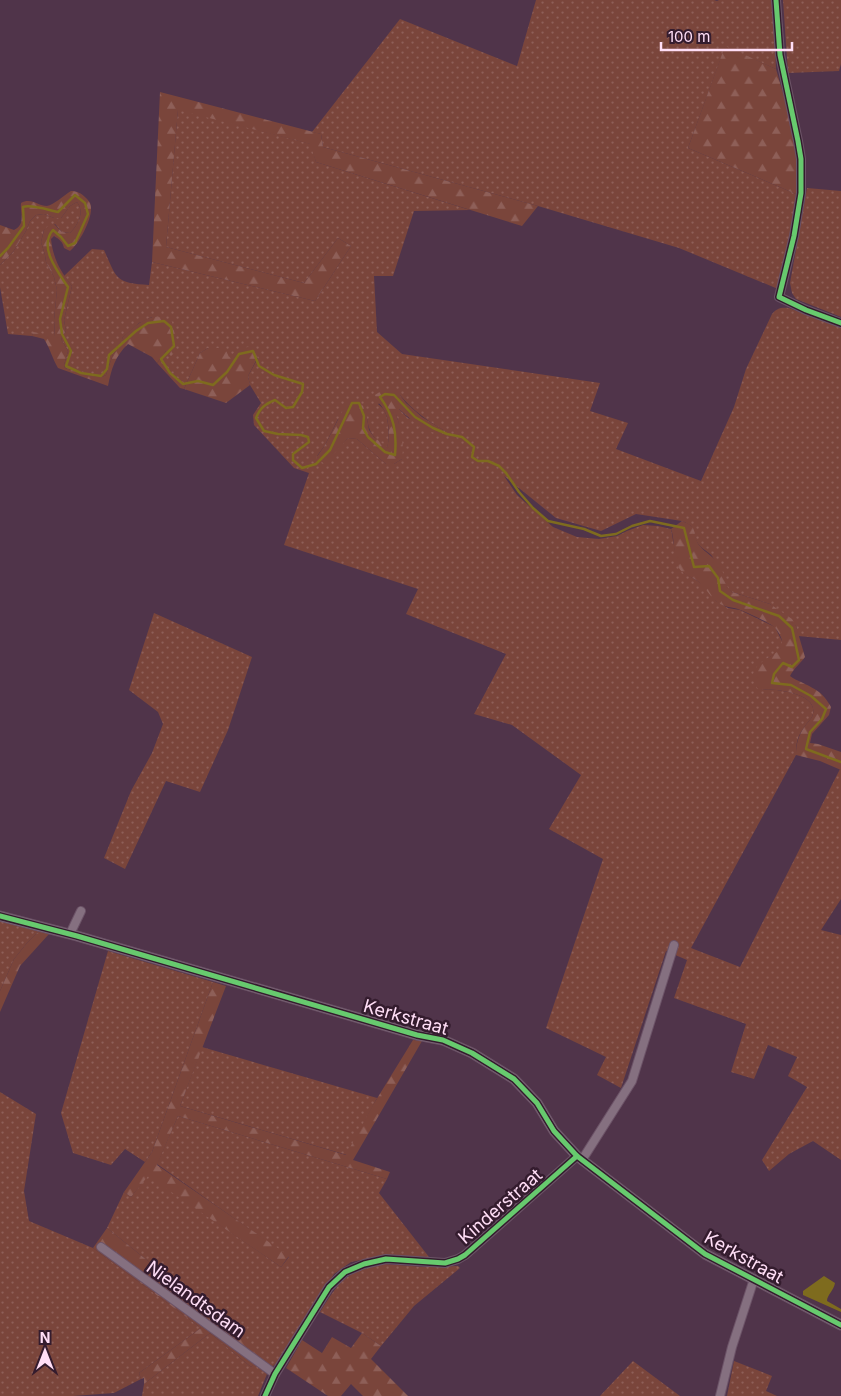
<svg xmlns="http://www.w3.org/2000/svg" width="841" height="1396" viewBox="0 0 841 1396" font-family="Inter,sans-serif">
	<defs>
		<pattern id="grass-dots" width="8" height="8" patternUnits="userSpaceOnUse" patternTransform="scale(1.25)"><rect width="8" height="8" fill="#7a453b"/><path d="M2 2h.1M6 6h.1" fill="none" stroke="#8e5f58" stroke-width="1.8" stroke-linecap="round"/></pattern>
		<pattern id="forest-firs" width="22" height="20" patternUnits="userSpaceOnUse" patternTransform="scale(1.25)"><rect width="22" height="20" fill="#7a453b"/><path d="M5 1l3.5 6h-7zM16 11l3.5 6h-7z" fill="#8e5f58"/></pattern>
	</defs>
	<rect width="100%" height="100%" fill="#50344a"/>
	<!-- grass -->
	<g fill="url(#grass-dots)" fill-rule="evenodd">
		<polygon points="536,0 714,0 717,1 719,0 773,0 776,69 725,47 688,148 796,194 789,242 778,289 679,248 538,206 323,147 321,134 312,132 400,19 517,66"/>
		<polygon points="783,0 841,0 841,64 839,71 788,73"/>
		<path d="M178,109l133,35 5,18 154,48 -56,1 -21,65h-19l3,56 25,22 198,29 -10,28 38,12 -12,26 85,32 33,-74 12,-38 26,-55c5,-6 9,-7 17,-6l52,20v312l-43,-4 -2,-10 -26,-22 -38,-12 -4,-3c-5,-10 -9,-23 -16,-33 -4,-5 -11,-7 -15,-14 -5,-11 0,-15 -15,-21l-46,-7 -35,17 -45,-13 -52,-42 13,19 36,32 24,10 22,2 18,-3 10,-5 16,-6 15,1 13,3 4,22 9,22 12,7 9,6 11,15 12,7 12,2 35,17 7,14v6l-5,6 -9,5 -10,31c15,0 64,3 54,28 -2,3 -5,6 -7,9 -8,11 -9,17 -9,29l-105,193 49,19 100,-198 1,1v129l-20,31 20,5v225l-28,-19 -24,13 -20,17 -7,-11 45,-73 -19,-11 9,-19 -29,-12 -14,34 -23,-7 15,-48 -72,-26 13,-38 -21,-9 -45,137 -24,-13 9,-18 -60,-29 57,-169 -54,-30 32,-54 -69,-50 -38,-11 32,-60 -100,-40 12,-25 -134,-44 25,-72 -15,-5 -40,-43 -1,-10 8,-12 -11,-18 -2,-9 10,-18h-29l-10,-10h-11l-8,5 -16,36 -4,-1 -23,-25 9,-12 -14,-34 -13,6 -17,15 4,4 -13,12 -7,21 -4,2 -9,-1 -28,-8 -1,-3 4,-14 -7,-12 5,-8 -2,-11 8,-34 -8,-10 28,-27 12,1c13,29 11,33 45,35l3,-23 163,39 36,-55 -13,-8 -34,45 -138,-36zM400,395c13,16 28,26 45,36l-37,-13 -9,-9h-5l4,11 4,39 -8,5h-8l-29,-25 -9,-1 -8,8 -23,10 8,-11 13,-26 29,-1c2,16 7,20 20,30 3,-8 2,-30 -3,-38 -1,-2 -4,-4 -6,-6z"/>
		<polygon points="807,188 841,191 841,317 796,299 792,293 790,283"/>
		<path d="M77,202c8,10 1,23 -7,31l-8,-1 -7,-8 -11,6 -3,12 4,13 1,7 8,15 3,13 -3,30 1,17 -22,-4 -1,3 -24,-2 -8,-47v-22l13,-13 13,-21 4,-10 6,-6 8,-1 10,4h7l9,-12z"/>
		<polygon points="154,613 252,657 228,730 200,792 166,781 125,869 104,858 131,791 152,753 163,724 158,712 129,690"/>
		<polygon points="0,921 39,931 27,943 14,959 0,991"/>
		<polygon points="108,951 213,982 152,1152 145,1162 125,1149 111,1165 73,1153 61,1113"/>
		<polygon points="202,1047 377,1098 347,1155 180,1106"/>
		<polygon points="0,1092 36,1114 24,1191 29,1221 93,1248 201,1328 139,1373 141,1379 114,1393 73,1396 0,1396"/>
		<polygon points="178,1116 387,1179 379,1193 429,1257 387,1255 351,1262 334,1274 277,1363 273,1366 268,1365 260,1359 225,1323 107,1228 124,1192 131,1197 148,1175 281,1267 289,1257 157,1164"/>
		<path d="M384,1264l40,3 34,-1 2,2 -46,38 -33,40 -19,-13 -42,-21c21,-33 25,-40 64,-48z"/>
		<polygon points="210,1333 251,1367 254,1364 267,1374 258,1396 142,1396 144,1384"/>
		<polygon points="633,1361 680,1396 600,1396"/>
		<polygon points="734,1361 772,1376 766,1391 777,1396 727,1396"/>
	</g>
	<!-- forest -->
	<g fill="url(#forest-firs)">
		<polygon points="725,46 776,69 790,117 798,158 796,194 688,148"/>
		<polygon points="160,92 321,134 323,147 538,206 522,226 316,162 310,144 178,110 166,247 304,283 338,238 351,246 315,301 152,262"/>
		<path d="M71,191c6,0 10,2 15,7 3,3 5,5 5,10 1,11 -12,36 -21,43l-6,-3c-1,-6 -5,-9 -10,-12l-3,3c2,19 9,32 21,47l-8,34 2,11 -5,8 7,12 -4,14 1,3 28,8 9,1 4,-2 7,-21 12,-12 -3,-4c14,-13 30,-30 50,-16l4,17v12l-5,5 -5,-5 -9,12 -5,-6 -24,-13c-13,12 -17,26 -20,42l-50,-18c-6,-10 -8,-20 -14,-29l-12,-3 1,-4 22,4 -1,-16 3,-30 -3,-13 -8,-15 -1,-7 -4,-13 3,-12 5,-5 5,-1 8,8 8,1c8,-8 15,-21 7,-31l-7,4 -9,12h-7l-10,-4 -8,1 -6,6 -4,10 -13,21 -13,13v-40l14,5c12,-6 6,-16 7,-27 10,-6 17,3 26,3 7,-1 17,-11 24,-15z"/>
		<polygon points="248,347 253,348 258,357 248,376 250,385 226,403 184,389 200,353 208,348 219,348 226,350 229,357 239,349"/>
		<path d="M383,390l11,1 6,4 6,8 16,14 23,14 -1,4 -21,-5 -24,-21h-4c4,16 10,32 7,50l-8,5h-8l-29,-25 -9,-1 -23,26 -9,-6 9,-13 22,-43 4,-2h6l6,6 4,12 2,12 5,7 13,10c3,-8 2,-29 -3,-37 -4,-7 -5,-5 -9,-15l3,-2z"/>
		<path d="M682,521c17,6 10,13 17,24 6,8 16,12 22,22 4,9 3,19 11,25l38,12 22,15 4,7 9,31c-5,7 -11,11 -15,19 4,3 7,4 11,6 14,7 22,10 30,25l-2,8 -17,19 -2,9 8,1 23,8v18l-21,-9 -24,-6c0,-11 2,-19 9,-29 2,-3 5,-6 7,-9 10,-25 -39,-28 -54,-28 -3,-4 -6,-9 -5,-14 4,-22 44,-18 23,-46 -3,-5 -32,-18 -38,-20 -7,-2 -14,-2 -21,-7 -8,-6 -12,-17 -21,-22 -6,-4 -15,-6 -18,-14 -5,-11 -3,-26 -7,-37z"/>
		<polygon points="39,931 49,934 20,966 0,1012 0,991 14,959 27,943"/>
		<polygon points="213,982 226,986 180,1106 346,1155 373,1105 413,1040 422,1041 353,1160 390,1172 387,1179 178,1116 157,1165 289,1256 281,1267 148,1176 131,1197 124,1192 152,1152"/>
		<polygon points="107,1228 225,1323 262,1357 251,1367 210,1333 144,1384 144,1378 141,1379 139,1373 201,1328 93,1248"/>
		<polygon points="362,1333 381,1346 371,1359 408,1396 363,1396 351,1384 341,1396 328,1396 286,1368 302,1340 322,1353 332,1337 351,1348"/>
	</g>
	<!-- water -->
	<path fill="#7e6b1e" d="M824,1276l11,7c-1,7 -8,12 -8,18l14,8v3l-38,-17v-4z"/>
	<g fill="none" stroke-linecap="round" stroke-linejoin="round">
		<!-- stream -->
		<path stroke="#7e6b1e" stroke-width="2.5" d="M0,256l8,-8 16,-22 -1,-19c8,-3 25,3 35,5l17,-17 10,8 3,11 -13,29 -7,3 -7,-9 -8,-7c-15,17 5,42 15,57l-8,32 2,15 9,17 -5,15 15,7 20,3 6,-7 2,-14 27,-24 12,-8 16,-2 7,6 3,19 -13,13 9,14 13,11 15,-3 15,4 14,-13 12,-18 14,-3 6,15 15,9 29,9 -1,8 -9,15 -7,1 -11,-8c-10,4 -15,8 -19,18l8,13 14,3 23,1 7,2 1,5 -16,12v6l9,8 14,-4 14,-14 22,-47h7l5,13 -1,12 5,9 17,15 10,3c2,-23 -1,-39 -15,-58l5,-3 9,1 21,22 18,11 14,6 15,3 12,10 -2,10 6,4h10l11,5 7,7 13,19 14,16 15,13 36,8 17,7 15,-2 16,-8 18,-5 34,7 10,39 15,-1 9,12 2,13 13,9 46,16 13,12 7,32 -7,7 -9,-4 -9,11 -2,9 19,2 20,11 15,13 -4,10 -12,13 -4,17 35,13"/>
		<defs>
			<g id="minor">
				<polyline points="776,0 780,55 798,141 801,159 801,193 794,236 779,297 806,310 841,323"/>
				<polyline points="70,934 81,911"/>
				<polyline points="582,1160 632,1081 674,945"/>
				<polyline points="101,1247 275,1374"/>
				<polyline points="265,1396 275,1374 329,1287 345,1272 364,1264 386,1259 445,1263 458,1259 465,1255 577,1156"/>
				<polyline points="720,1396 732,1347 754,1279"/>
			</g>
			<polyline id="tertiary" points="0,916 77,936 417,1035 443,1040 472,1053 514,1079 537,1103 554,1131 577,1156 705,1254 841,1325"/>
		</defs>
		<!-- minor casing -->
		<use href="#minor" stroke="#6c5367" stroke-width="10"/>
		<!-- tertiary casing -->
		<use href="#tertiary" stroke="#6c5367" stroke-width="11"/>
		<!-- minor -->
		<use href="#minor" stroke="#857080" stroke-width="8"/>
		<!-- tertiary -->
		<use href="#tertiary" stroke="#857080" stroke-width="9"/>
		<defs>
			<g id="cycleway">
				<polyline points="776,0 780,55 798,141 801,159 801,193 794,236 779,297 806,310 841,323"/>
				<polyline points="0,916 77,936 417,1035 443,1040 472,1053 514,1079 537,1103 554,1131 577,1156 705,1254 841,1325"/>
				<polyline points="265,1396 275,1374 329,1287 345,1272 364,1264 386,1259 445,1263 458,1259 465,1255 577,1156"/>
			</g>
		</defs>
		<!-- cycleway casing -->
		<use href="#cycleway" stroke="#341c2e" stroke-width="8"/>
		<!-- cycleway -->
		<use href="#cycleway" stroke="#67ca6e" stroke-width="5"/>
	</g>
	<g text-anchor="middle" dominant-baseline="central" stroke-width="5" stroke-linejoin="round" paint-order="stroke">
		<!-- street labels -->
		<g font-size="18" fill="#ffdef6" stroke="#341c2e">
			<text transform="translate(406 1017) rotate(16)">Kerkstraat</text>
			<text transform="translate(500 1206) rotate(-41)">Kinderstraat</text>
			<text transform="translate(744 1257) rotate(29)">Kerkstraat</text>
			<text transform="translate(196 1299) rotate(36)">Nielandtsdam</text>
		</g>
	</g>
	<!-- north arrow -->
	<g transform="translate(45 1351)" stroke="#341c2e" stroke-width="4" paint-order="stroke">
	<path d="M0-4L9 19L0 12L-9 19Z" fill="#ffdef6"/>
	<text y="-8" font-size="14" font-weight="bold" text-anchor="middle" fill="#ffdef6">N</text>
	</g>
	<!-- scale -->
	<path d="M661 42v8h131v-8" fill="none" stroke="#ffdef6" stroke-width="2.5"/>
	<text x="668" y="42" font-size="15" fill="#ffdef6" stroke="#341c2e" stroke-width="4" paint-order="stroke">100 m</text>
</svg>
